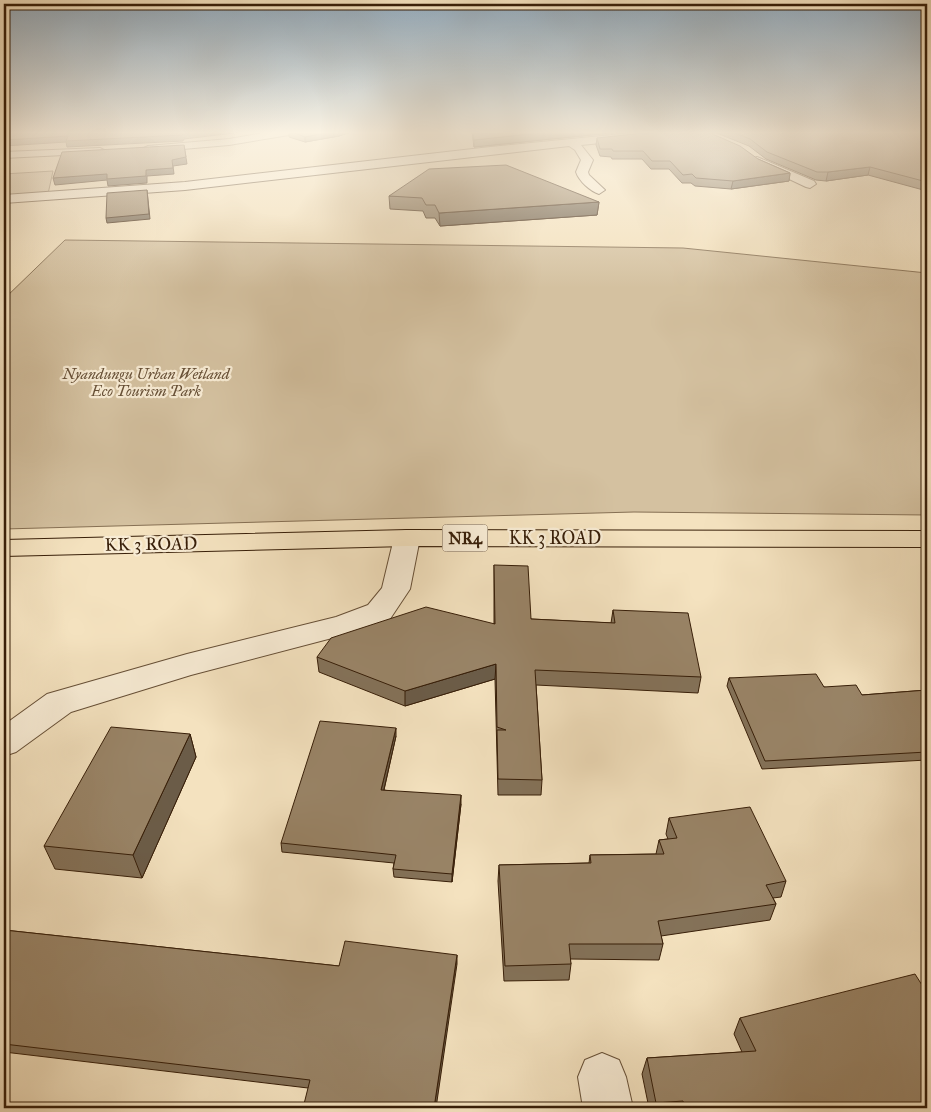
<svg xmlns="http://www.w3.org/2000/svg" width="931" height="1112" viewBox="0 0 931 1112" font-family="'IM FELL Great Primer',serif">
	<rect width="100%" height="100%" fill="#f4e2bf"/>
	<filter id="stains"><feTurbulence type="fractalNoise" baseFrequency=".004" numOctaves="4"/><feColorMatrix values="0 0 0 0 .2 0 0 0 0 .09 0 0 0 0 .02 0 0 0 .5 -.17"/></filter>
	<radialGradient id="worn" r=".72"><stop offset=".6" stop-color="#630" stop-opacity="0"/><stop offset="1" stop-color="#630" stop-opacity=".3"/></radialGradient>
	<!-- green -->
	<g fill="#d4c1a0" stroke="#867054">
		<polygon points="53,171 48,194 4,197 4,174"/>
		<polygon points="65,240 683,248 927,273 927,515 634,512 4,529 4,299"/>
	</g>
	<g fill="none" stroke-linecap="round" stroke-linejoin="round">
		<defs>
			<g id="minor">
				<polygon points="268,132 294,132 289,135 229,145 148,152 142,149 148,146 229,139"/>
				<path d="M642,132h42l-5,3 -98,10 12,15 -5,12 1,3 16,15 -6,4c-9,-3 -20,-13 -23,-22l5,-12 -6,-10 -6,-4 -384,44 -181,13v-8l181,-13 305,-35z"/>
				<polygon points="100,148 106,151 104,153 4,158 4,152"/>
				<polygon points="757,157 814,181 816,184 810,188 806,187 753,162 751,160"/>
				<polygon points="407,530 416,532 420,538 410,589 390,619 355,632 191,675 71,712 16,752 4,756 4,725 47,694 187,654 336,617 368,605 382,588 394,538 398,532"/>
				<polygon points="602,1053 619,1060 626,1077 633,1108 583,1108 578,1077 585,1060"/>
			</g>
			<polygon id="highway" points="407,530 927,531 927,547 407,546 4,556 4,540"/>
		</defs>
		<!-- minor casing -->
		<use href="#minor" stroke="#664f36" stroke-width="2"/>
		<!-- highway casing -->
		<use href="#highway" stroke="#371e08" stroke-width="2"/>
		<!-- minor -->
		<use href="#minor" fill="#f8ecd5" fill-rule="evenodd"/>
		<!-- highway -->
		<use href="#highway" fill="#f4e2bf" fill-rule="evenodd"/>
	</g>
	<!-- wall -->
	<g fill="#847259" stroke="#371e08">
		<polygon points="289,132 351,132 339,136 305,142 289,137"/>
		<polygon points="472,132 620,132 474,147"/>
		<polygon points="714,132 927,132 927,191 868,175 826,181 816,180 766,159 749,146"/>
		<polygon points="597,138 758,159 790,173 789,181 731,189 695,186 691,183 682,183 669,169 651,169 642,159 612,159 611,157 600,156 596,145"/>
		<polygon points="389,196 599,202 597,215 440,226 435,218 426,218 423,211 390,209"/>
		<polygon points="494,565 531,619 611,623 613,610 701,677 698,693 536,685 542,780 541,795 498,795 495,679 405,706 319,672 317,657 494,624"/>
		<polygon points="729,678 824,687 862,695 927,690 927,760 762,769 727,686"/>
		<polygon points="190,734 196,757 142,878 55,869 44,846"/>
		<polygon points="396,736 384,790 461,804 452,882 394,877 393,869 394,863 282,852 281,843"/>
		<polygon points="669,818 786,881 781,897 773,898 776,904 770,920 661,936 663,944 659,960 570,959 571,964 569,980 504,981 498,881 499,865 589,863 590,855 656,854 659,840 668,839 666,834"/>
		<polygon points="4,930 339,966 457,964 308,1088 4,1052"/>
		<polygon points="740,1018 927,1108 649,1108 642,1074 647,1058 742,1052 734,1034"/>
	</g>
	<!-- shaded-wall -->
	<g fill="#6b5c48" stroke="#371e08">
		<polygon points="195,132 242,132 184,139 183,141 67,147 66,142 4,146 4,140 68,136 183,134"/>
		<polygon points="329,132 351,132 339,136 305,142 305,137"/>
		<polygon points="548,132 620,132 474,147 474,140"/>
		<polygon points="184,145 187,164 173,166 174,174 147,176 147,183 108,186 107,180 55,185 53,178 146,170 172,160"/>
		<polygon points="870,167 868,175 826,181 828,172"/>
		<polygon points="790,173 789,181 731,189 733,181"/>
		<polygon points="147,190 150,219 107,223 106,218"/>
		<polygon points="599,202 597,215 440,226 439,213"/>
		<polygon points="496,664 495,679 405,706 405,691"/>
		<polygon points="396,728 396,736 382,798 381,790"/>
		<polygon points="190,734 196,757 142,878 133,855"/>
		<polygon points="461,795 461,804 452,882 452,874"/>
		<polygon points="457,955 457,964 436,1108 434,1108"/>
	</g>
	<!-- building -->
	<g fill="#998467" stroke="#371e08">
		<polygon points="4,132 195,132 183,134 182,135 66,141 68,136 4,140"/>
		<polygon points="292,132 329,132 305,137"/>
		<polygon points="473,132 548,132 474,140"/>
		<polygon points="653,132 708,132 740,146 758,159 790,173 733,181 696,178 692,174 683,175 670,161 652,161 643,151 613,151 612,149 600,149 597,138"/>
		<polygon points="733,132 927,132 927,182 870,167 828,172 817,172 767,152 750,139"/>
		<polygon points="184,145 186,157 172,160 173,168 146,170 146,176 107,179 107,174 53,178 62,152"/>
		<polygon points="506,165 599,202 439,213 435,205 426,205 422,198 389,196 429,169"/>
		<polygon points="147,190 149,214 106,218 107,193"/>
		<polygon points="494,565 528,566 531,619 615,623 613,610 688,613 701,677 535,670 542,780 498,779 497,730 506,730 497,727 496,664 405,691 317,657 331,638 426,607 495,624"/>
		<polygon points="816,674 824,687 856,685 862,695 927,690 927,752 765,761 729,678"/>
		<polygon points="320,721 396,728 381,790 461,795 452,874 393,869 396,855 281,843"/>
		<polygon points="111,727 190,734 133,855 44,846"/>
		<polygon points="750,807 786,881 766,885 776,904 658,921 663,944 569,944 571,964 505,966 499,865 591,863 590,855 664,854 659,840 677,838 669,818"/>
		<polygon points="4,930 339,966 345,941 457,955 434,1108 303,1108 310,1080 4,1044"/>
		<polygon points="915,974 927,993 927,1108 685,1108 683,1101 656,1103 647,1058 756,1051 740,1018"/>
	</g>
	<!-- sky -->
	<linearGradient id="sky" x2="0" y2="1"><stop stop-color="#93acbf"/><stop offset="0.46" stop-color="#faf2e2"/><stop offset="1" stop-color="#faf2e2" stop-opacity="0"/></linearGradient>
	<rect width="931" height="288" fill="url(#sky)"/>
	<g text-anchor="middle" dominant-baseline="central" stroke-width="4.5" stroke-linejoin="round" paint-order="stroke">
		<!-- far-park labels -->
		<g font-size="15" font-style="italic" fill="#664f36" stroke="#f8ecd5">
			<text x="146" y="374">Nyandungu Urban Wetland<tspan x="146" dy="17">Eco Tourism Park</tspan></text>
		</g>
		<!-- shield labels -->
		<rect fill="#f8ecd5" stroke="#715c46" stroke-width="1" x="442.5" y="524.5" width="45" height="27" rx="4"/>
		<g font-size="16" font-weight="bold" fill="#371e08">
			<text x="465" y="538">NR4</text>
		</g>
		<!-- street labels -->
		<g font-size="18" fill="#371e08" stroke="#f8ecd5">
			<text x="555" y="538">KK 3 ROAD</text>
			<text transform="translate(151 544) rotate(-1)">KK 3 ROAD</text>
		</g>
	</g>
	<!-- margin -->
	<rect width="931" height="1112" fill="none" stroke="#f4e2bf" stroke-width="20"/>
	<rect x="5" y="5" width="921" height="1102" fill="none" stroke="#371e08" stroke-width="2.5"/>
	<rect x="10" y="10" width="911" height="1092" fill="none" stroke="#371e08"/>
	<rect width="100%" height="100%" filter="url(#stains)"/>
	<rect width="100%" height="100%" fill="url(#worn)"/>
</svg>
